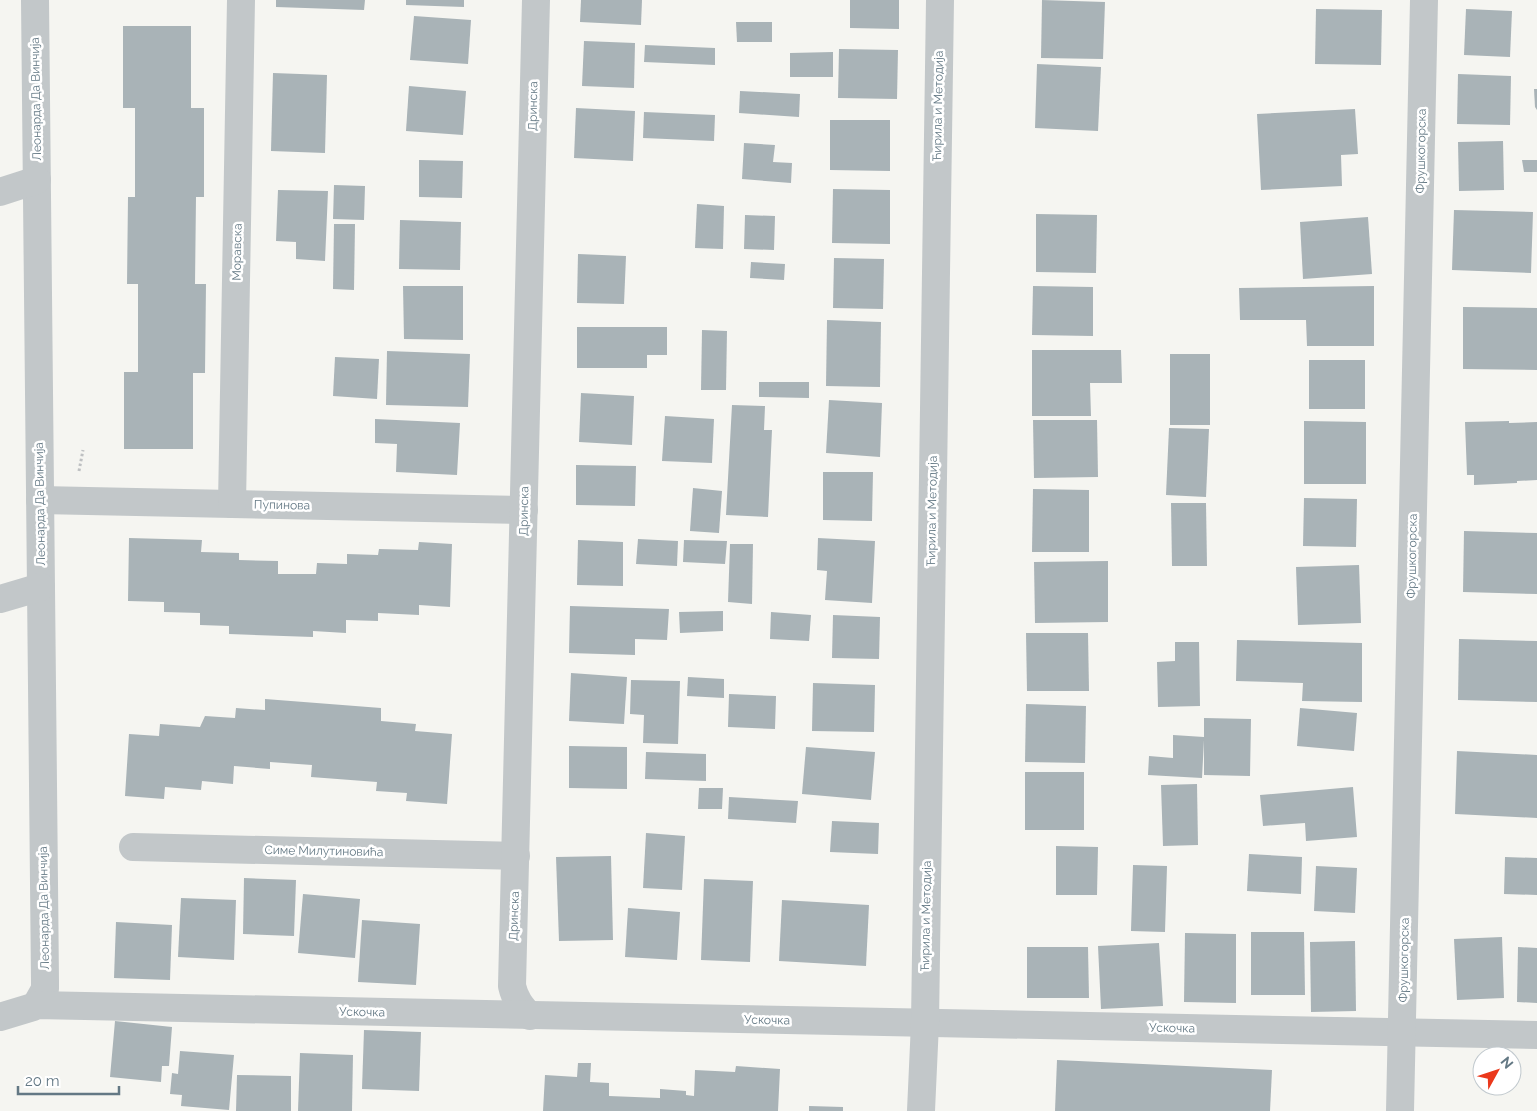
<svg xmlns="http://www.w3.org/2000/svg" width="1537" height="1111" viewBox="0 0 1537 1111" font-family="Raleway,sans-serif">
	<rect width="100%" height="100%" fill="#f5f5f1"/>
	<!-- building -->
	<g fill="#a9b3b7">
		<polygon points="276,0 365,0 364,10 276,7"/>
		<polygon points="406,0 464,0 464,7 406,5"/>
		<polygon points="581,0 642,0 641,25 580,22"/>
		<polygon points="850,0 899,0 899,29 850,28"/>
		<polygon points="1042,0 1105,2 1103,59 1041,58"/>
		<polygon points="1316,9 1382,10 1381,65 1315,64"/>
		<polygon points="1466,9 1512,11 1510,57 1464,55"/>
		<polygon points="414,16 471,20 468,64 410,60"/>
		<polygon points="736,22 772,22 772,42 737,42"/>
		<polygon points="123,26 191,26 191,108 204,108 204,197 196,197 195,284 206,284 205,373 193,373 193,449 124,449 124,372 138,372 138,284 127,284 128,197 135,197 135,108 123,108"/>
		<polygon points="584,41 635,43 634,88 582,86"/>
		<polygon points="645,45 715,48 715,65 644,62"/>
		<polygon points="839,49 898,50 897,99 838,98"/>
		<polygon points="833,52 833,77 790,77 790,53"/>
		<polygon points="1037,64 1101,67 1098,131 1035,128"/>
		<polygon points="273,73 327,75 325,153 271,151"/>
		<polygon points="1458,74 1511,76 1510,125 1457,124"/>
		<polygon points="409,86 466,91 463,135 406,131"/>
		<polygon points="1534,89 1537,89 1537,110 1535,107"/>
		<polygon points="740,91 800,94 799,117 739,113"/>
		<polygon points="576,108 635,111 633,161 574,158"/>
		<polygon points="1355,109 1358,154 1341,155 1342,186 1261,190 1257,114"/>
		<polygon points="644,112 715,115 714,141 643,138"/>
		<polygon points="830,120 890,120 890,171 830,170"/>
		<polygon points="1503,141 1504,190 1459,191 1458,142"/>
		<polygon points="744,143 775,145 773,162 792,163 791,183 742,179"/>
		<polygon points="419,160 463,161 462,198 419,197"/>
		<polygon points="1522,160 1537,160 1537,172 1524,172"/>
		<polygon points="334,185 365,186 364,220 333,219"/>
		<polygon points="833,189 890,190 890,244 832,243"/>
		<polygon points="278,190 328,191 325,261 296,259 296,242 276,241"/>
		<polygon points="697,204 724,206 723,249 695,248"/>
		<polygon points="1454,210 1533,212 1531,273 1452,270"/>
		<polygon points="1036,214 1097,215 1096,273 1036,272"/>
		<polygon points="745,215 775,216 774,250 744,249"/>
		<polygon points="1368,217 1372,274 1303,279 1300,222"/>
		<polygon points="400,220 461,222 460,270 399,269"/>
		<polygon points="334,224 355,224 354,290 333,289"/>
		<polygon points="578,254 626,256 624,304 577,303"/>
		<polygon points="834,258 884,259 883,309 833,308"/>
		<polygon points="751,262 785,264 784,280 750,278"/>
		<polygon points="403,286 463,286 463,340 404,339"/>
		<polygon points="1033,286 1093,287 1093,336 1032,335"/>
		<polygon points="1374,286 1374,346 1307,346 1306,320 1240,320 1239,288"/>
		<polygon points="1463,307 1537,308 1537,370 1463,369"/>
		<polygon points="827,320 881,322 880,387 826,386"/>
		<polygon points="577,327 667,327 667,355 647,355 647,368 577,368"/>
		<polygon points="702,330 727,331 726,390 701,390"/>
		<polygon points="1032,350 1121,350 1122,383 1090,383 1091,416 1032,416"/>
		<polygon points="387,351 470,354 468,407 386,405"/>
		<rect x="1170" y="354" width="40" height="71"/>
		<polygon points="335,357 379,359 377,399 333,396"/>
		<rect x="1309" y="360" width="56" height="49"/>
		<polygon points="759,382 809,382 809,398 759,397"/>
		<polygon points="581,393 634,396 632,445 579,442"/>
		<polygon points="829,400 882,403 880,457 826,453"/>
		<polygon points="732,405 765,406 764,430 772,430 768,517 726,515"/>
		<polygon points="665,416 714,419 712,463 662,461"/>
		<polygon points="375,419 460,423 457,475 396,472 397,444 375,443"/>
		<polygon points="1033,420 1097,420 1098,477 1034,478"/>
		<polygon points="1304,421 1366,422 1366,484 1304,484"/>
		<polygon points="1509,421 1509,423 1537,422 1537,480 1517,481 1517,483 1474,485 1474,475 1467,475 1465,422"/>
		<polygon points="1169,428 1209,429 1206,497 1166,495"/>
		<polygon points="576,465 636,466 635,506 576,505"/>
		<polygon points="823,472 873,472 872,521 823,520"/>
		<polygon points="693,488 722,491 719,533 690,531"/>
		<polygon points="1033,489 1089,490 1089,552 1032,552"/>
		<polygon points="1304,498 1357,499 1356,547 1303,546"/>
		<polygon points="1171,503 1206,503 1207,566 1172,566"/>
		<polygon points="1464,531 1537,533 1537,594 1463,592"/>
		<polygon points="129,538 202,540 201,552 239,553 239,560 278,561 278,574 316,574 317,563 347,564 347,554 378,555 379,549 418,550 419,542 452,544 450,607 419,605 419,615 378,613 378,621 346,620 346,633 313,631 313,637 229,634 229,626 200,625 200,613 164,612 164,602 128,601"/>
		<polygon points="818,538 875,541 872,603 825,600 827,571 817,570"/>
		<polygon points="638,539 678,541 677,566 636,564"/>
		<polygon points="578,540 623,542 623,586 577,585"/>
		<polygon points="684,540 727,541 725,564 683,562"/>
		<polygon points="730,544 753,544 752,604 728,602"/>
		<polygon points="1108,561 1108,622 1035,623 1034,562"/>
		<polygon points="1359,565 1361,623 1298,625 1296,567"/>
		<polygon points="570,606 669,609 667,640 635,639 635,655 569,653"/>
		<polygon points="723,611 723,631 680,633 679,612"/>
		<polygon points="771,612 811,615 809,641 770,639"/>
		<polygon points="833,615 880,617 879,659 832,658"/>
		<polygon points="1026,633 1088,633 1089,691 1027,691"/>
		<polygon points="1459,639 1537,641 1537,702 1458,700"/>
		<polygon points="1237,640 1362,643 1362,702 1302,701 1303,683 1236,681"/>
		<polygon points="1175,642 1199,642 1200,706 1158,707 1157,662 1175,661"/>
		<polygon points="571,673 627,677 624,724 569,721"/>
		<polygon points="688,677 724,679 724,698 687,696"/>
		<polygon points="631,680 680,681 678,744 643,743 644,715 630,714"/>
		<polygon points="813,683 875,685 874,732 812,731"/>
		<polygon points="729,694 776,696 775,729 728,727"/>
		<polygon points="265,699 381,708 381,721 416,724 415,731 452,734 447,804 406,801 407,793 376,791 377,782 311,777 312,765 270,762 270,769 234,766 233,784 202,781 201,790 165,787 164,799 125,796 129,734 159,736 160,724 200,727 205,716 235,718 236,708 265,710"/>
		<polygon points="1026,704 1086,706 1085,763 1025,762"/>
		<polygon points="1300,708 1357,713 1354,751 1297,746"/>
		<polygon points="1204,718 1251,719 1250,776 1204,775 1204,740 1202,778 1148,775 1149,756 1173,758 1173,735 1204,737"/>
		<polygon points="569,746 627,747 627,789 569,788"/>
		<polygon points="806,747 875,752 871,800 802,794"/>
		<polygon points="1457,751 1537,755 1537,818 1455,814"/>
		<polygon points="646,752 706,754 706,781 645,779"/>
		<rect x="1025" y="772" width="59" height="58"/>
		<polygon points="1197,784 1198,845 1163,846 1161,785"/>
		<polygon points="1353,787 1357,837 1306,841 1305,823 1263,826 1260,795"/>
		<polygon points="699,788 723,788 722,809 698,809"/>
		<polygon points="729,797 798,801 796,823 728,819"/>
		<polygon points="832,821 879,823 878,854 830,852"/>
		<polygon points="646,833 685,836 682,890 643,888"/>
		<polygon points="1056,846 1098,847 1097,895 1056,895"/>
		<polygon points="1249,854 1302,857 1301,894 1247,891"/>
		<polygon points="611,856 613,940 559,941 556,857"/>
		<polygon points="1505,857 1537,858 1537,895 1504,894"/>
		<polygon points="1133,865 1167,866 1165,932 1131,931"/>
		<polygon points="1316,866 1357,868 1355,913 1314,911"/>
		<polygon points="244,878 296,880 294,936 243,934"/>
		<polygon points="704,879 753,881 750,962 701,960"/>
		<polygon points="303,894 360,899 355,958 298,953"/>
		<polygon points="181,898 236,900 234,960 178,957"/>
		<polygon points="782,900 869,905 866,966 779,961"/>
		<polygon points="628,908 680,912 677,960 625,957"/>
		<polygon points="362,920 420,924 416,985 358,982"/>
		<polygon points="116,922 172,925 170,980 114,978"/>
		<polygon points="1251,932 1304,932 1305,995 1251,995"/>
		<polygon points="1185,933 1236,934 1236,1003 1184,1002"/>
		<polygon points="1502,937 1504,998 1457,1000 1454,939"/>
		<polygon points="1355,941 1356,1011 1311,1012 1310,942"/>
		<polygon points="1159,943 1163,1006 1101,1009 1098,946"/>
		<polygon points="1027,947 1088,947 1089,998 1027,998"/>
		<polygon points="1518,947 1537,948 1537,1003 1517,1002"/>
		<polygon points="115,1021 172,1027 169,1066 162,1066 161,1082 110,1077"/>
		<polygon points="364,1030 421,1032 419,1091 362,1089"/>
		<polygon points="180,1051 234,1055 229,1110 181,1106 182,1095 170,1094 172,1073 178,1074"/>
		<polygon points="300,1053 353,1055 352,1111 298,1111"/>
		<polygon points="1057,1060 1272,1070 1270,1111 1055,1111"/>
		<polygon points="578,1063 591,1063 590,1082 609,1083 609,1096 660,1098 660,1089 686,1091 686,1095 694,1096 695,1070 735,1072 736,1066 780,1069 778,1111 543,1111 545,1075 577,1077"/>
		<polygon points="237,1075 291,1076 291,1111 236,1111"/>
		<polygon points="809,1106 843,1107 843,1111 809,1111"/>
	</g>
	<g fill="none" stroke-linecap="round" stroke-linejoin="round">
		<!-- path -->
		<polyline stroke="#bec0c2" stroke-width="3" stroke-dasharray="2.5 2.5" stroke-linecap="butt" points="79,471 83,450"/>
		<!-- minor -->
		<g stroke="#c2c7c9" stroke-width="28">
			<polyline points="35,0 45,981 45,989 36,1005"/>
			<polyline points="0,192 37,180"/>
			<polyline points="40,500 524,510"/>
			<polyline points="232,504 241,0"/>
			<polyline points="0,599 41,587"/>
			<polyline points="133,847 516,856"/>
			<path d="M530,1016c-9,-9 -15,-17 -18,-30l24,-986"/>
			<polyline points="0,1017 33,1007 36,1005 1537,1035"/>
			<polyline points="921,1111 925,1023 940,0"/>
			<polyline points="1400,1111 1424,0"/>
		</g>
	</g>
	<g text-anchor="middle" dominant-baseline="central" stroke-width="5" stroke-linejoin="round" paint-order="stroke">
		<!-- street labels -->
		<g font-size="12" fill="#637884" stroke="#fff">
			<text transform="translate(36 99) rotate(-91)">Леонарда Да Винчија</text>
			<text transform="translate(533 106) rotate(-89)">Дринска</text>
			<text transform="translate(938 106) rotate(-89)">Ћирила и Методија</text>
			<text transform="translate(1421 151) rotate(-89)">Фрушкогорска</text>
			<text transform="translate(237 252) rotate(-89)">Моравска</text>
			<text transform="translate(40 504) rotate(-91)">Леонарда Да Винчија</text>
			<text transform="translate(282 505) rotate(1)">Пупинова</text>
			<text transform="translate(524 511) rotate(-89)">Дринска</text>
			<text transform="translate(932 511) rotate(-89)">Ћирила и Методија</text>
			<text transform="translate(1412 556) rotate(-89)">Фрушкогорска</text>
			<text transform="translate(324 851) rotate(1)">Симе Милутиновића</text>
			<text transform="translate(44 908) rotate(-91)">Леонарда Да Винчија</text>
			<text transform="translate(514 916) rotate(-88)">Дринска</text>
			<text transform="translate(926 916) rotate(-89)">Ћирила и Методија</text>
			<text transform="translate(1404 960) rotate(-89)">Фрушкогорска</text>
			<text transform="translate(362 1012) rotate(1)">Ускочка</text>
			<text transform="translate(767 1020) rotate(1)">Ускочка</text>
			<text transform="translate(1172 1028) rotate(1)">Ускочка</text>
		</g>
	</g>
	<!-- north arrow -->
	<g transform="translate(1497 1071) rotate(50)"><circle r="24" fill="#ffffff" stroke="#c1c9ce"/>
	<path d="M0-4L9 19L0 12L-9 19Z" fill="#eb381b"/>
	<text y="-8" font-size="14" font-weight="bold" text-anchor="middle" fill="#637884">N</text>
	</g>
	<!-- scale -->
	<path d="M18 1086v8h101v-8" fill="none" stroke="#637884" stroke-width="2.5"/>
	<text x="25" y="1086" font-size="15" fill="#637884" stroke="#ffffff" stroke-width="4" paint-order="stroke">20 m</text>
</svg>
